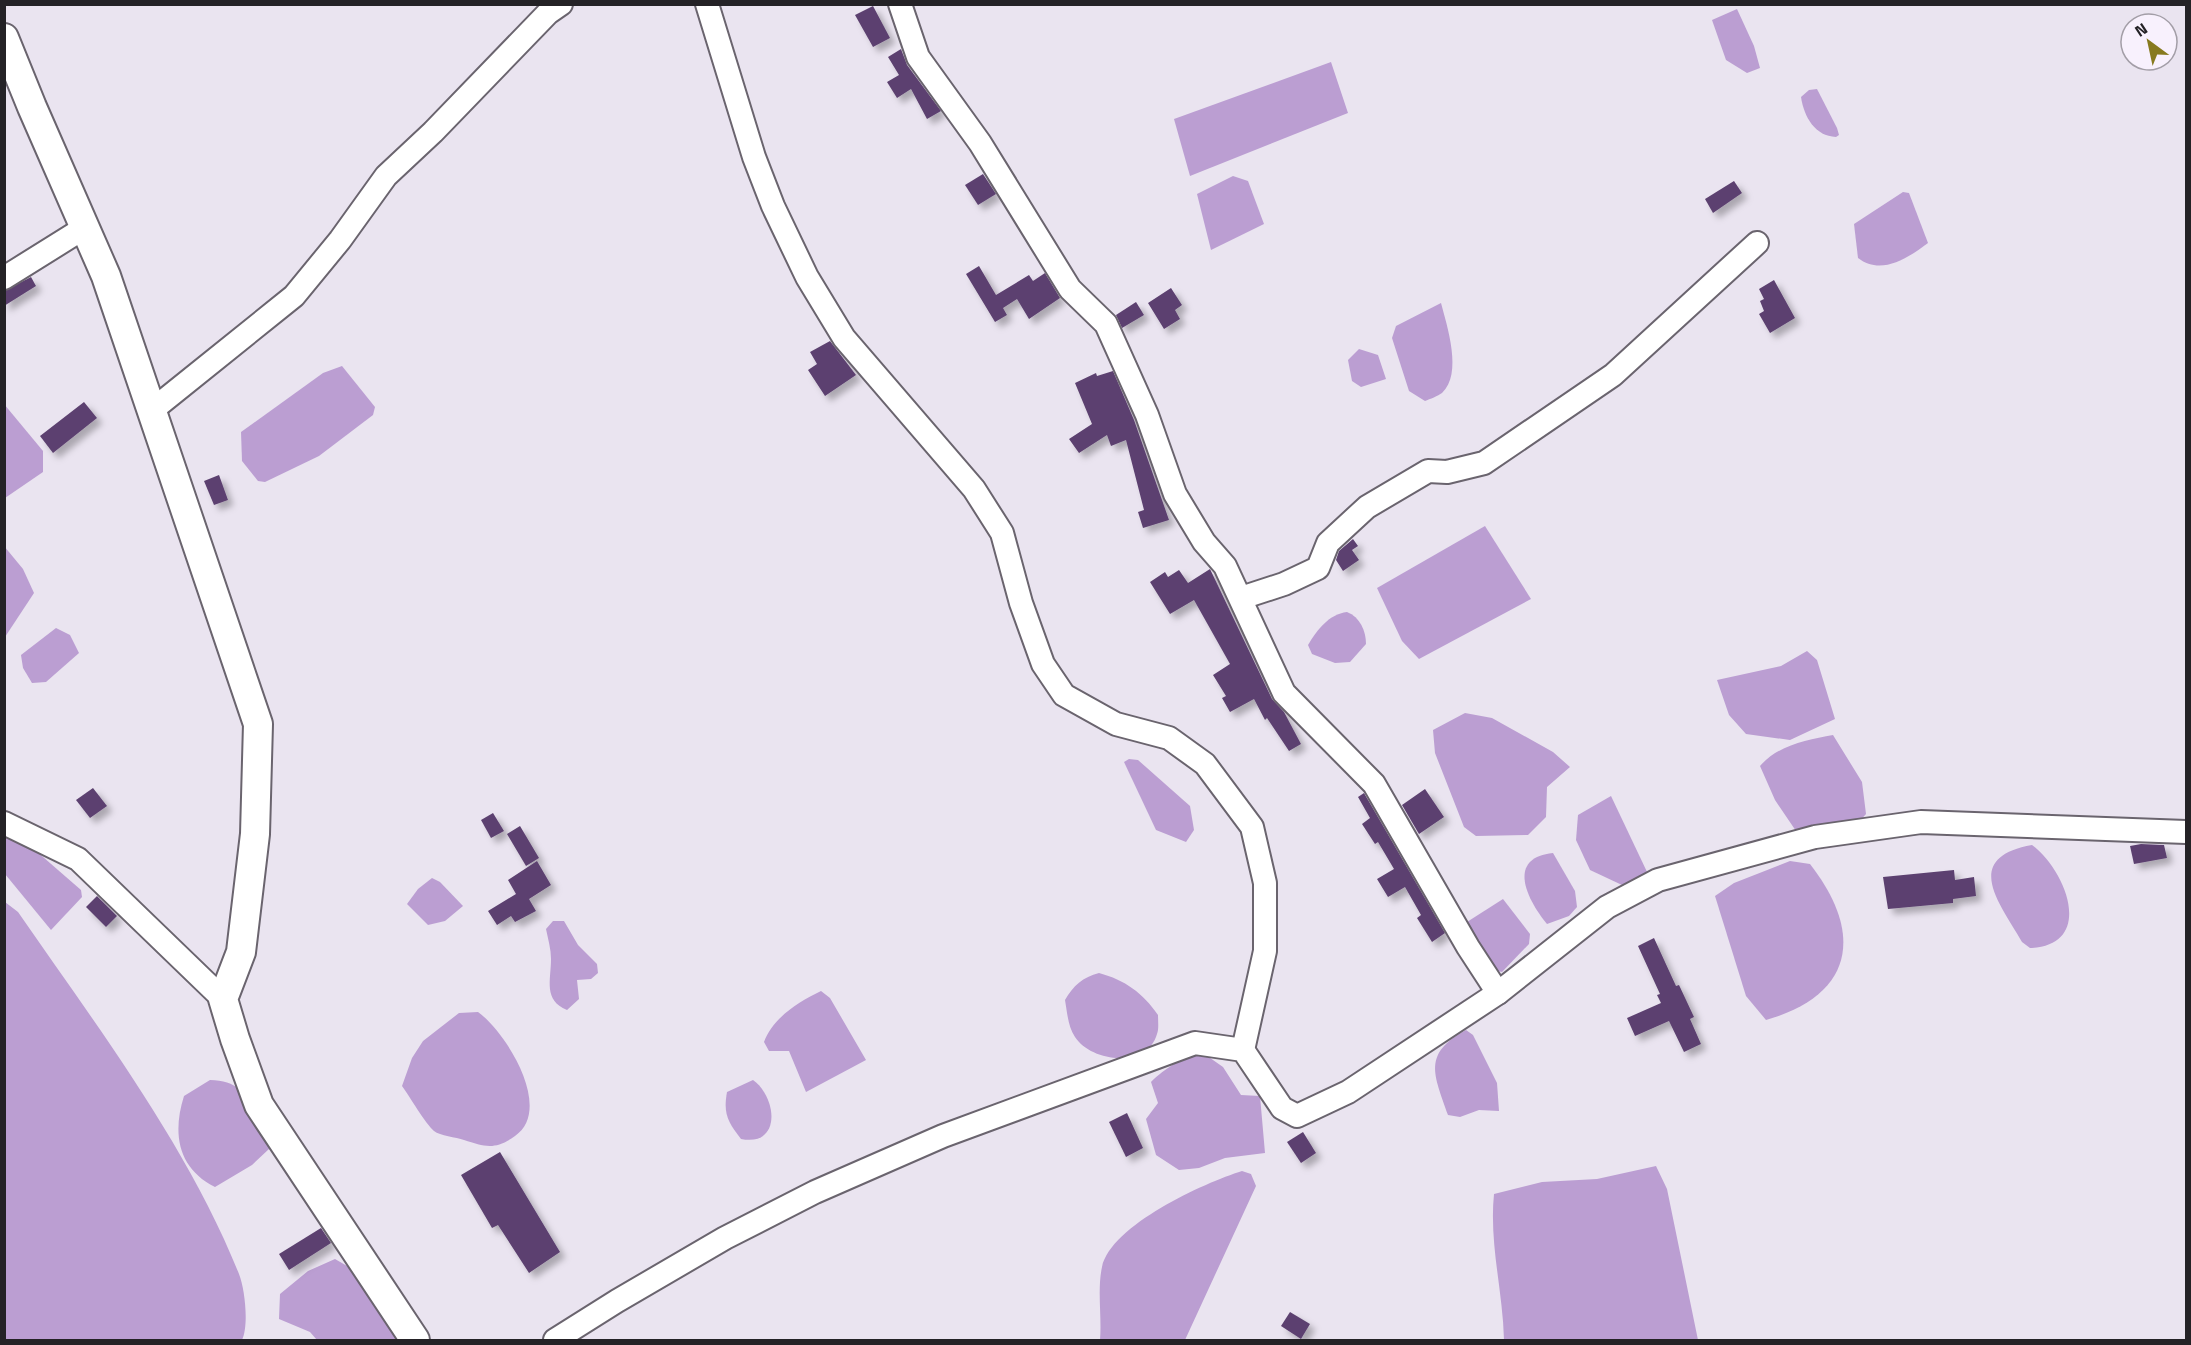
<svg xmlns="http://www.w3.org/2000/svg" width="2191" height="1345" viewBox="0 0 2191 1345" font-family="'Titillium Web',sans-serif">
	<defs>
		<filter id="shadow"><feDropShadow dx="5.5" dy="5.5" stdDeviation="3" flood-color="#0004"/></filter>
	</defs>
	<rect width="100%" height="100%" fill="#eae4f0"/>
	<!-- water -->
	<g fill="#bb9ed2">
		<polygon points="1737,9 1754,46 1760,68 1747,73 1726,60 1712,20"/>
		<polygon points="1331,62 1348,113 1190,176 1174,119"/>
		<path d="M1817,89l20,39 2,7 -3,2c-21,-1 -32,-20 -35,-40l8,-7z"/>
		<polygon points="1233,176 1248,181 1264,224 1211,250 1197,194"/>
		<path d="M1903,192l6,1 19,50c-20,15 -47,33 -70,15l-4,-34z"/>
		<path d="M1441,303c6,23 22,71 1,90 -4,3 -12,6 -17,8l-16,-10 -17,-53 4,-12z"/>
		<polygon points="1359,349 1378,355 1386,379 1361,387 1352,381 1348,360"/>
		<polygon points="342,366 375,407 373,415 319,456 265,482 258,481 242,461 241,432 323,373"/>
		<polygon points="4,404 43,451 43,472 5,498"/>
		<polygon points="1485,526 1531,599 1419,659 1402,641 1377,588"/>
		<polygon points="4,546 23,569 34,593 5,637"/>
		<path d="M1347,612c13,5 19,19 19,32l-16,18 -15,1 -23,-9 -4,-9c9,-15 21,-31 39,-33z"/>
		<polygon points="56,628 70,635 79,653 46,682 32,683 23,668 21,655"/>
		<polygon points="1807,651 1817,660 1835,719 1790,740 1746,734 1729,715 1717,680 1781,666"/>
		<polygon points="1465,713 1492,718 1553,752 1570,767 1547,787 1546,817 1528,835 1476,836 1464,827 1435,753 1433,730"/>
		<path d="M1833,735l29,47 4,32 -7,8 -63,9 -21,-31 -15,-34c18,-21 47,-26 73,-31z"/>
		<polygon points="1129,759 1138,760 1190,806 1194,830 1186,842 1156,830 1124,762"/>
		<polygon points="1611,796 1648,874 1622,885 1590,870 1576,840 1578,815"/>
		<polygon points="4,833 35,850 81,890 82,897 51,930 5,874"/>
		<path d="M2032,845c34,25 64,100 -2,103l-8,-6c-21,-37 -62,-84 10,-97z"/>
		<path d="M1553,853l22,38 2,16 -8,9 -22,8c-19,-23 -42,-66 6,-71z"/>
		<path d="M1790,861l20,3c53,68 46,130 -44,156l-20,-24 -31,-100 19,-13z"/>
		<polygon points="432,878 440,882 463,906 445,921 428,925 407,904 418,889"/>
		<polygon points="1503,899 1530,934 1529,944 1502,972 1490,969 1465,935 1467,922"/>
		<path d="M5,902l13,10c78,113 170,234 221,362 6,15 10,52 3,66h-237z"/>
		<path d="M553,921h11l14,24 19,19 1,9 -7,6 -14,1 2,19 -12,11c-24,-10 -16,-30 -16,-51 0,-10 -3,-20 -5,-30z"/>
		<path d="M1099,973c26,7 44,20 59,42 0,6 1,14 -1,19 -10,35 -66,28 -82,3 -7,-10 -8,-26 -10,-37 8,-14 18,-23 34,-27z"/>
		<path d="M821,991l9,7 36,62 -60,32 -17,-41h-20l-5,-9c9,-24 34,-40 57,-51z"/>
		<path d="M478,1012c28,20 76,97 37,124 -19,14 -30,11 -51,4 -8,-3 -24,-4 -30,-9 -9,-8 -24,-34 -32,-45l10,-28 11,-17 36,-28z"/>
		<path d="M1466,1030l7,5 24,48 2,28 -20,-1 -19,7 -12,-2c-14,-41 -26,-61 18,-85z"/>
		<path d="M1203,1053l20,14 18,28 19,1 5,57 -40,5 -26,10 -20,2 -23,-15 -10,-36 12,-16 -7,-21c13,-13 34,-27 52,-29z"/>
		<path d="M210,1080c39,0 44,31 59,61v8l-17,16 -37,22c-37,-19 -43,-53 -31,-91z"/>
		<path d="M753,1080c24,17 29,67 -12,59 -13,-17 -18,-25 -14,-47z"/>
		<path d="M1656,1166l11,23 31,151h-194c-1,-48 -15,-97 -10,-146l48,-12 55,-3z"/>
		<path d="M1242,1171l9,3 5,12 -71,154h-85c2,-23 -3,-50 2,-73 9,-42 102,-84 140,-96z"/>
		<polygon points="335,1259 366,1277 406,1340 317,1340 310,1332 279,1319 280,1294 308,1271"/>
	</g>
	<!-- building -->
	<g fill="#5c416f" filter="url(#shadow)">
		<polygon points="873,6 890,38 873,47 855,15"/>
		<polygon points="901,49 907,65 941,111 927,119 911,89 897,98 887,82 899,75 888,57"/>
		<polygon points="983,174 996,194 978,205 965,185"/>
		<polygon points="1734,181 1742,193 1713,213 1705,199"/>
		<polygon points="979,266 996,295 1029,275 1033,281 1045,273 1060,298 1029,319 1017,299 1003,308 1007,315 995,322 966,274"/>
		<polygon points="31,277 36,286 4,306 4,291"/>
		<polygon points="1774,280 1795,318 1770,333 1759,314 1764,311 1760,301 1764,299 1759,289"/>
		<polygon points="1171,288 1182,305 1175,310 1180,319 1164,329 1148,303"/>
		<polygon points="1136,302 1144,315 1122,328 1116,315"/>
		<polygon points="830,341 856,375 825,396 808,370 817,364 810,352"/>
		<polygon points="1113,371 1134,420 1169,520 1143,528 1138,512 1144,510 1126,440 1111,446 1107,435 1079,453 1069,439 1092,424 1075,383 1096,373 1097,376"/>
		<polygon points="84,402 97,418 53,453 40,436"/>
		<polygon points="219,475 228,500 214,505 204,481"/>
		<polygon points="1353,539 1358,546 1352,550 1359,560 1343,571 1336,560 1339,551"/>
		<polygon points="1210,569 1272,699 1284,712 1301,744 1289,751 1267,718 1265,720 1254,699 1230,712 1222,698 1226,696 1213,675 1230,664 1194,600 1170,614 1150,582 1165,572 1168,577 1179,570 1188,583"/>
		<polygon points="93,788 107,806 90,818 76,800"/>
		<polygon points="1425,789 1444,817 1419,834 1402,805"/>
		<polygon points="1364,793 1445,933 1432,942 1417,918 1421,915 1405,887 1388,897 1377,879 1394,869 1378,842 1375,844 1362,824 1370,818 1358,797"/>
		<polygon points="493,813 504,831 491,838 481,820"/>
		<polygon points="520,826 539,858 526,866 507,834"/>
		<polygon points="2141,844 2164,845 2167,858 2134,864 2130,846"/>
		<polygon points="537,861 551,885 529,899 536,911 515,922 511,916 497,925 488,911 516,894 508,880"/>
		<polygon points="1954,870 1955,880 1974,877 1976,896 1953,899 1953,903 1888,909 1883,877"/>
		<polygon points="97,896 117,916 106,927 86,907"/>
		<polygon points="1654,938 1676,986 1679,985 1694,1017 1690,1019 1701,1044 1684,1052 1669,1021 1635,1036 1627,1018 1661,1003 1657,995 1660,994 1638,946"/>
		<polygon points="1127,1113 1143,1148 1126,1157 1109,1122"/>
		<polygon points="1303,1132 1316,1153 1301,1163 1287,1142"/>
		<polygon points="500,1152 560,1252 529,1273 498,1225 492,1228 461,1175"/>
		<polygon points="321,1228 331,1243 289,1270 279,1254"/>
		<polygon points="1290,1312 1310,1324 1301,1339 1281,1326"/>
	</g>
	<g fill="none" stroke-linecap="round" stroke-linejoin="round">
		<defs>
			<g id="minor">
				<polyline points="707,4 754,157 773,206 807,277 844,338 974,489 1002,533 1021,603 1043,664 1064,695 1116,724 1169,738 1205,764 1252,827 1265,883 1265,951 1243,1050"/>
				<polyline points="900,4 918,57 980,143 1070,289 1106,324 1147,415 1175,494 1204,542 1225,566 1284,693 1374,784 1468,947 1498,993"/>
				<polyline points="4,278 84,228"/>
				<polyline points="151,411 294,296 340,240 386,176 433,132 548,13 561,4"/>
				<polyline points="1241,598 1284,584 1318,568 1328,543 1367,507 1428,471 1447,472 1484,463 1613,375 1757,243"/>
				<polyline points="4,823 78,859 223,999"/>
				<polyline points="555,1340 617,1301 725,1238 815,1192 943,1136 1195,1043 1243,1050 1282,1108 1297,1116 1348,1092 1498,993 1607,907 1658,880 1815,837 1921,822 2186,832"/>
			</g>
			<polyline id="tertiary" points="4,38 32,107 106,276 258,724 255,834 241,952 223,999 235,1039 259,1105 415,1340"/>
		</defs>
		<!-- minor casing -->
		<use href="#minor" stroke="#6a646e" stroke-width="26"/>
		<!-- tertiary casing -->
		<use href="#tertiary" stroke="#6a646e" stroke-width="32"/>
		<!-- minor -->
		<use href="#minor" stroke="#fff" stroke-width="22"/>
		<!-- tertiary -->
		<use href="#tertiary" stroke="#fff" stroke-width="28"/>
	</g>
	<!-- border -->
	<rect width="2191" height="1345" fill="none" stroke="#242226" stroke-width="12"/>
	<!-- north arrow -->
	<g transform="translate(2149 42) rotate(327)"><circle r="28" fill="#f8f1fd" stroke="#a39ea7" stroke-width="1.5"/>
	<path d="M0-4.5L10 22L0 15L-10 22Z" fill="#877a1f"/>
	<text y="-9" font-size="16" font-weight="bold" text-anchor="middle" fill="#242226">N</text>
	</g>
</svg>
